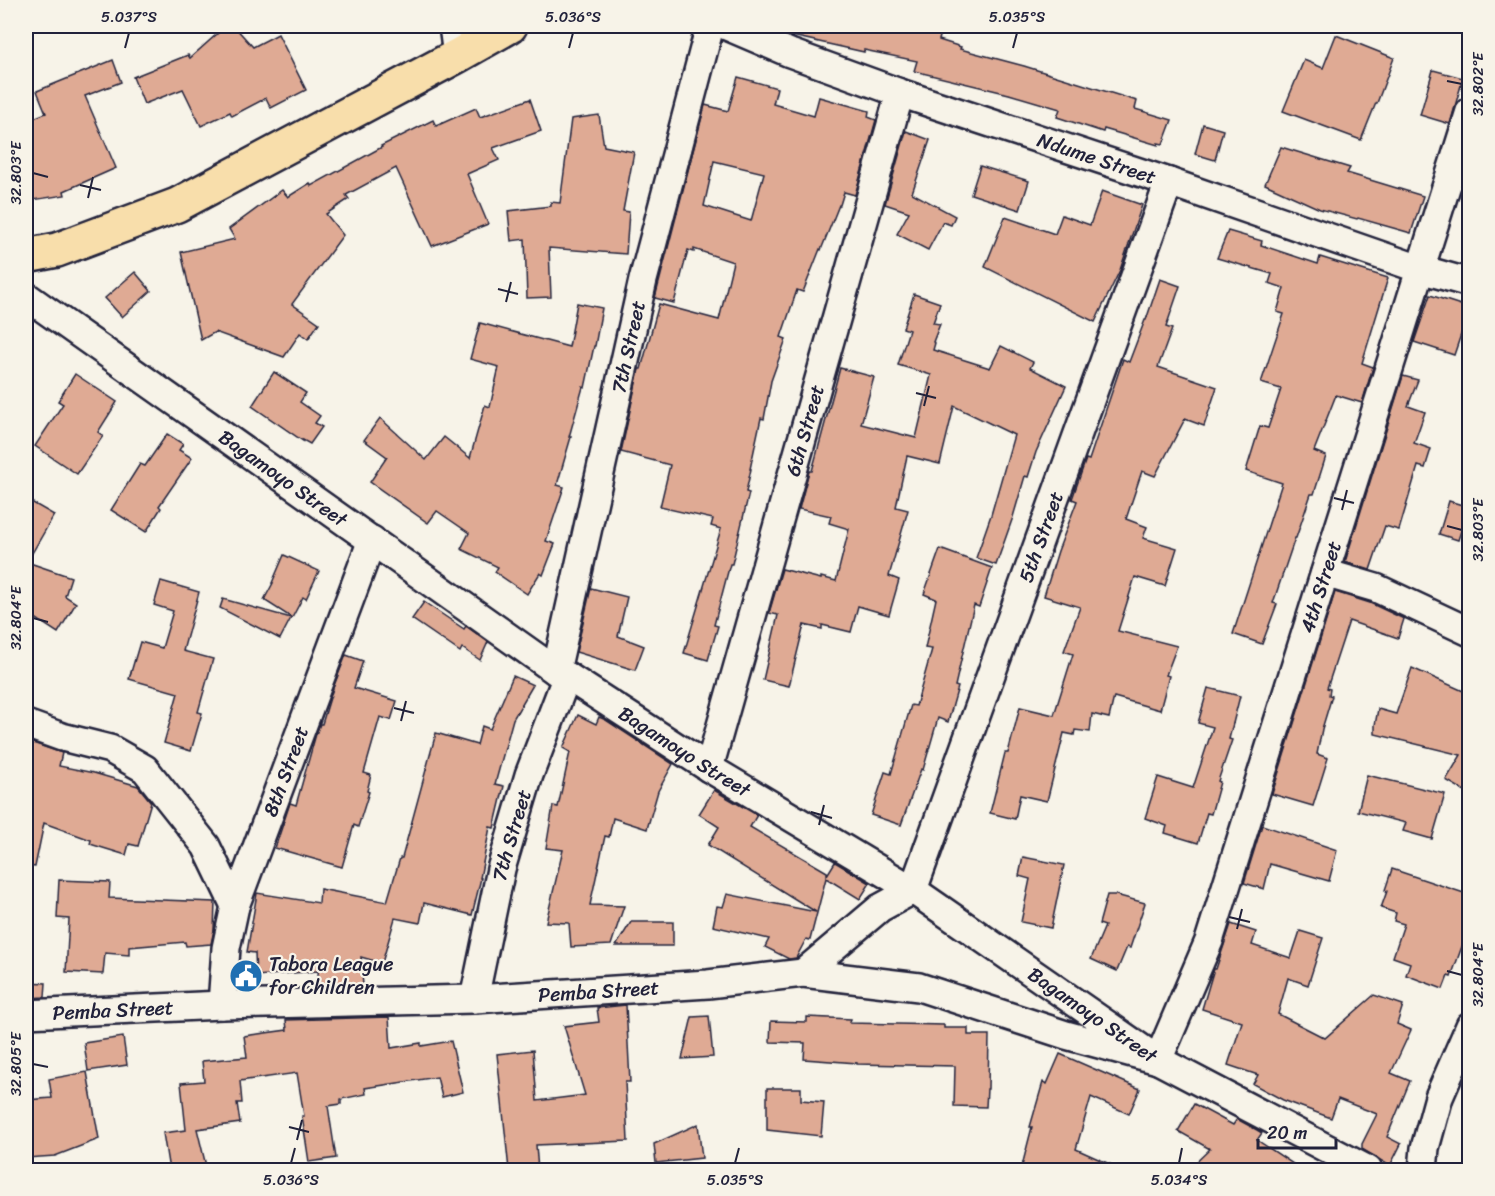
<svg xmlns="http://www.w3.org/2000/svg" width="1495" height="1196" viewBox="0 0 1495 1196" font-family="Sriracha,sans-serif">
	<rect width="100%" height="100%" fill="#f7f3e8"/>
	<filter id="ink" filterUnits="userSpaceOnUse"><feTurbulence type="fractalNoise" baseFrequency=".0167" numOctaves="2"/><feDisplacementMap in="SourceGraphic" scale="12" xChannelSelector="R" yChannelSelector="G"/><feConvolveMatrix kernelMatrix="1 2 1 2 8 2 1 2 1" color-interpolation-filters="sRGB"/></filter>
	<g filter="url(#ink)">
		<!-- building -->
		<g fill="#dfaa94" stroke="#22223b" stroke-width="1.5" fill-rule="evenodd">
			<polygon points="226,26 234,26 253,47 278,34 306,90 271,108 266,98 232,116 230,112 201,126 183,89 144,104 133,77 188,55 190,58"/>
			<polygon points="786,26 846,26 875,32 876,26 943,26 939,40 961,47 960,49 1024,66 1137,101 1135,109 1172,120 1163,144 1158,143 1158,145 1104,129 1103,132 1057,117 1060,109 1009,94 914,71 917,61 864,50 864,52 788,35 785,34"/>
			<polygon points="1336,35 1394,58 1377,103 1376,103 1361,140 1283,111 1304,60 1323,68"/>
			<polygon points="113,60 121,82 85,96 116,168 64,191 65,195 26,201 26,121 46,113 37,91"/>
			<polygon points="1433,70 1463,78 1450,124 1420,115"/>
			<path d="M738,77l39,11 -4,16 41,12 5,-19 50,14 -1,6 8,3 -21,75 -11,-3 -4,13h-1l-18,45 -1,-1 -17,43 -6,-2 -16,47 5,2 -15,42 -7,38 -3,-1 -11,51h1l-5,23 3,1 -17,71h-2l-16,61 4,1 -10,34 -24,-7 37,-124 -10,-3 2,-7 -53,-12 10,-42 -49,-13 18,-83h2l18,-65 60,16 14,-58 -39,-13v3l-6,-2 -14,53 -19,-5 50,-193 23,6zM714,161l50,12 -13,48 -47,-15z"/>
			<polygon points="530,99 541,131 493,148 499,160 467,174 488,224 432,246 396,168 346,195 349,199 326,214 343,235 292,304 319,323 308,339 300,333 284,357 215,332 201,340 181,252 235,239 229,229 282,190 288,197 310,183 311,186 382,147 381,146 433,120 436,126 476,108 480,117"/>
			<polygon points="599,115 604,146 634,152 623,211 629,212 626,254 549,248 551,297 527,298 525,239 511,241 508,211 551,206 551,202 560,203 571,119"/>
			<polygon points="1203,124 1223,130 1215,160 1195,154"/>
			<polygon points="906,131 930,140 912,193 955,216 951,225 943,222 928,250 897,234 909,212 885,204"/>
			<polygon points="1281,147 1350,168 1347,173 1423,196 1411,233 1358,218 1357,219 1320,209 1265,184"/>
			<polygon points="980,166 1029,181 1020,210 971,194"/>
			<polygon points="1102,191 1142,205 1120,270 1095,322 985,267 1005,217 1055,234 1062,215 1090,225"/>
			<polygon points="1228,231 1262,241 1261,245 1318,264 1320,257 1388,278 1362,363 1373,367 1362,403 1336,395 1314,451 1326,456 1314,494 1311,494 1296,538 1295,538 1273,603 1277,604 1262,644 1233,634 1282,483 1246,471 1260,426 1268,428 1281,389 1261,383 1284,314 1277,312 1284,288 1269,283 1272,274 1217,258"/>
			<polygon points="135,272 151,291 122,317 105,298"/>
			<polygon points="1160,279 1180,286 1166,327 1172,329 1158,367 1217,387 1204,426 1185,419 1155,476 1142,471 1126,519 1147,527 1143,538 1177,548 1165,586 1135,577 1118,631 1177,646 1166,675 1169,676 1160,710 1114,697 1109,718 1092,714 1090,732 1075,730 1074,735 1064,733 1047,801 1020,795 1015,819 990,813 1005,753 1008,753 1020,707 1054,715 1073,654 1064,651 1080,607 1044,596 1058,551 1077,501 1072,499 1086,459 1089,460 1123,359 1129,362 1145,320 1146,320"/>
			<polygon points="914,294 940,303 933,323 940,324 933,342 935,343 933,350 990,368 1001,346 1033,362 1030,368 1066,386 1036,452 1028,477 1025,476 1013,517 996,565 976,558 991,515 1014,435 954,406 940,464 907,456 896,507 908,510 889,576 899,580 889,615 858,606 851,632 822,625 822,629 804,625 789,686 763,680 778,615 769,613 782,569 821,579 821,577 836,581 849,529 829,523 831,516 799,509 809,471 812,471 840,368 874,377 861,424 916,438 931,375 898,365 909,330 903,328"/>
			<polygon points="1430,295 1470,308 1454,355 1414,342"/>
			<polygon points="577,303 602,308 595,346 594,346 585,388 583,387 569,437 571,437 557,485 564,487 546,541 555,544 543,575 540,573 527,594 495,572 498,567 461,549 469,533 437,511 428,523 370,482 387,457 364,440 380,418 426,460 444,437 470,458 485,405 490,407 499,367 470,359 480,323 569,347"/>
			<polygon points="274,372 306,393 300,402 320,416 315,423 322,427 310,444 303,440 303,441 252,406"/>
			<polygon points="75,374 117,402 98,432 103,436 77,474 35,446 63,404 58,401"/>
			<polygon points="1403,376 1418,380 1408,406 1425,412 1414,443 1431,449 1425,468 1418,466 1399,530 1385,526 1370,570 1345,562"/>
			<polygon points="167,434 183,444 179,450 192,458 159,506 161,508 146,532 111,510 140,464 145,466"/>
			<polygon points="26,499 54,515 27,562 71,577 65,596 76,603 58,633 26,612"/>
			<polygon points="1449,501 1469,507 1458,540 1439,534"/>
			<polygon points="940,549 992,568 979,607 974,605 955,686 958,687 948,722 938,718 923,770 921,769 901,825 871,815 885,772 891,774 911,705 916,706 932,649 925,648 936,599 924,594"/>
			<polygon points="284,555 319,571 306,599 303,597 292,618 264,600 273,583 272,583"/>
			<polygon points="161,581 199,592 183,651 213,659 198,712 202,713 191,751 164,743 178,693 129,679 140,642 162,648 173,611 154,605"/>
			<polygon points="591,588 627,597 618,636 644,646 635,670 576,652"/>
			<polygon points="1335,592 1370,603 1404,619 1398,638 1349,621 1327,688 1330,689 1329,695 1332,696 1322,729 1317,754 1328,758 1313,806 1272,794"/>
			<polygon points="223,599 291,618 280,639 220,608"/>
			<polygon points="424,602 464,629 466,626 488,642 480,660 462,648 460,652 412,619"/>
			<polygon points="346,655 363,661 354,688 397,701 391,720 380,717 364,773 371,775 367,791 369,792 358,827 354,825 342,867 275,848 290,803 296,805 316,734 320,724 322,724 333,688"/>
			<polygon points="1412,668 1470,694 1470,794 1446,780 1461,755 1375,734 1375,725 1378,709 1396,714"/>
			<polygon points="513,676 533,685 513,719 495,784 504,786 494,828 490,827 480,878 481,878 472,915 424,903 420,923 395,918 382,963 361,957 363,986 319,987 318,971 256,976 255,953 247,952 257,893 319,903 320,889 387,902 400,858 402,858 436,733 477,745 482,726 490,729"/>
			<polygon points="1208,688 1240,696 1229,739 1232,740 1218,781 1220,782 1211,814 1207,813 1198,843 1165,833 1167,826 1145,818 1158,777 1193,788 1213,727 1198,723"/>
			<polygon points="578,715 596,724 599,717 606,720 673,764 658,791 647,829 613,818 609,837 605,836 590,905 624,906 611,945 571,947 569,923 546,922 563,850 546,848 553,806 558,807 570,752 563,748"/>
			<polygon points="30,742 62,753 59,766 94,773 138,786 151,802 138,846 129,844 126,855 90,844 91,840 44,823 35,867 26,866 26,759"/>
			<polygon points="1367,775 1445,794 1432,839 1403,831 1406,823 1358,811"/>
			<polygon points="714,790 757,815 750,827 827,872 827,875 835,862 870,883 860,899 826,878 810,940 806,939 796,958 789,959 765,947 769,939 713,926 717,906 723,907 727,894 816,912 708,845 719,827 699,814"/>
			<polygon points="1262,825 1337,850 1329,881 1270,864 1264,889 1244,883"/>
			<polygon points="1023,857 1064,865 1051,928 1021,922 1030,879 1019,876"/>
			<polygon points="1392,869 1470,895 1470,939 1465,938 1451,977 1448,976 1443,989 1406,975 1410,963 1393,957 1404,924 1394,921 1396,913 1381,908 1387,891 1385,890"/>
			<polygon points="59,880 110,882 109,898 215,902 214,930 211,944 186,946 185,942 129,947 129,955 105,953 103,974 66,972 69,919 57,918"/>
			<polygon points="1107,895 1116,895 1145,903 1130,948 1127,947 1117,971 1091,959 1105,926 1099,924"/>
			<polygon points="631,922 673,922 673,946 616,946"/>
			<polygon points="1231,924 1256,932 1252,945 1291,958 1300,931 1323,938 1308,985 1288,978 1278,1014 1325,1038 1374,995 1403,1005 1397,1024 1411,1030 1391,1073 1410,1081 1387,1137 1401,1144 1390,1166 1362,1149 1362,1144 1377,1114 1338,1099 1331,1118 1283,1100 1253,1084 1258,1075 1228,1065 1242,1022 1202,1009 1213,972 1214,969 1216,969"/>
			<polygon points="26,982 46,983 45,997 26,998"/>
			<polygon points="626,1005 630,1082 625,1082 628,1141 536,1145 538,1170 509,1170 497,1054 533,1050 537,1101 585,1095 564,1026 599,1022 597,1008"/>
			<polygon points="709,1016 713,1057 682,1059 692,1017"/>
			<polygon points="389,1017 391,1048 421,1043 421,1046 451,1041 463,1092 442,1097 437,1077 365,1088 366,1094 341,1099 341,1104 328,1106 336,1158 309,1162 302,1116 304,1116 297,1073 240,1081 242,1103 237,1103 240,1123 197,1129 207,1170 169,1170 163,1133 186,1130 181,1083 204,1081 202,1061 247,1057 244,1036 287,1030 286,1020"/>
			<polygon points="807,1017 851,1019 850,1023 944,1025 944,1028 968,1028 968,1035 989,1035 988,1089 987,1089 986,1107 954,1106 955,1066 857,1064 857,1063 804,1059 805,1043 770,1042 771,1021 807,1022"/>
			<polygon points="123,1037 127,1065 88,1071 84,1043"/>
			<polygon points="1060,1054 1140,1089 1129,1114 1091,1097 1076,1149 1123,1170 1021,1170 1032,1127 1030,1127 1043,1082 1047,1084"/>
			<polygon points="87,1072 99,1139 55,1156 26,1158 26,1100 52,1098 49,1079"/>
			<polygon points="767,1088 801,1088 801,1100 824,1102 821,1136 767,1130"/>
			<polygon points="1194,1104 1233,1125 1237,1119 1257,1130 1262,1133 1257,1140 1302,1170 1188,1170 1210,1149 1178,1131"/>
			<polygon points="698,1124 702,1158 656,1163 654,1144"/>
		</g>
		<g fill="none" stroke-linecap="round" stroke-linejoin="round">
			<defs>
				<g id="street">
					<polyline points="453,26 457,56"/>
					<path id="s1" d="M727,26l63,27 110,40 269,89 251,87 50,14"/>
					<path id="s2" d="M26,296l530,375 11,5 142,92 204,122 245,170 210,110"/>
					<polyline points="1325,573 1376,588 1470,632"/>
					<path id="s3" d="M556,671l87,-391 67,-254"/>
					<polyline points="26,724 62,737 110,749 145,769 206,846 235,906"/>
					<path id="s4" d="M709,768l191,-675"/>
					<path id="s5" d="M803,973l77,-65 33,-18 256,-708"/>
					<path id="s6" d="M474,999l27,-130 28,-94 38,-99"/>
					<path id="s7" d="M222,1005l4,-57 9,-42 137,-366"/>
					<path id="s8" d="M26,1014l196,-9 252,-6 234,-15 95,-11 116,14 147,48 92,25 51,-119 261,-830"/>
					<polyline points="1423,1170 1425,1148 1439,1097 1470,1026"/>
				</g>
				<polyline id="highway" points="26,256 57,250 177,205 457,56 510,26"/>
			</defs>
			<!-- street casing -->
			<use href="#street" stroke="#22223b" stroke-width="32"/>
			<!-- highway casing -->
			<use href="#highway" stroke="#22223b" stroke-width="38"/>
			<!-- street -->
			<use href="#street" stroke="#f7f3e8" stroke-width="27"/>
			<!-- highway -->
			<use href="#highway" stroke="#f8deab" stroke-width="33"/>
		</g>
	</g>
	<!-- ticks -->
	<path fill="none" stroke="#22223b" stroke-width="2" d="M125,48l4,-15M569,48l4,-15M1013,48l4,-15M1447,81l15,3M33,173l15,4M80,185l21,5M88,198l5,-21M498,289l20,5M506,302l5,-20M916,393l20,5M924,406l5,-20M1334,498l20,5M1342,510l5,-20M1447,526l15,4M33,618l15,4M394,708l20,5M401,721l5,-20M811,812l21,6M819,825l5,-20M1229,917l21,5M1237,929l5,-20M1447,971l15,4M33,1064l15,3M289,1127l20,5M297,1140l5,-20M291,1163l4,-15M735,1163l4,-15M1179,1163l3,-15"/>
	<!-- icons -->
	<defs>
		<symbol id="civic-disc" viewBox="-11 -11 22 22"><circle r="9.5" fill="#1f6fb2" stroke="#f7f3e8"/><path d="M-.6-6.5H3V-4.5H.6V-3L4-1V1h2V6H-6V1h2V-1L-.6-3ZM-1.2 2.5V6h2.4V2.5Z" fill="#fff"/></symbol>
	</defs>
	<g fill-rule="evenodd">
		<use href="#civic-disc" x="227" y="957" width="38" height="38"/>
	</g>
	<g text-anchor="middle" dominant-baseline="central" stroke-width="4.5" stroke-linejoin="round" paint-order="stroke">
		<!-- street labels -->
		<g font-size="20" fill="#22223b" stroke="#f7f3e8">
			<text stroke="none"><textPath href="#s1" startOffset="393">Ndume Street</textPath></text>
			<text stroke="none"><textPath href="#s3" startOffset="332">7th Street</textPath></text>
			<text stroke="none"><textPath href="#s4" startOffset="351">6th Street</textPath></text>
			<text stroke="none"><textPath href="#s2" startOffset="315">Bagamoyo Street</textPath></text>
			<text stroke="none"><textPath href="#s5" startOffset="514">5th Street</textPath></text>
			<text stroke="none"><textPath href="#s8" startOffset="1646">4th Street</textPath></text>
			<text stroke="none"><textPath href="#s2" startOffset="801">Bagamoyo Street</textPath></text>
			<text stroke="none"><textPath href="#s7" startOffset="244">8th Street</textPath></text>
			<text stroke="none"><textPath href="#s6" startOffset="168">7th Street</textPath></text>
			<text stroke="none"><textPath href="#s8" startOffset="573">Pemba Street</textPath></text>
			<text stroke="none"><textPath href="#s8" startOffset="87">Pemba Street</textPath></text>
			<text stroke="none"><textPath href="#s2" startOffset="1287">Bagamoyo Street</textPath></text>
		</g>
		<!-- poi labels -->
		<g font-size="20" fill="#22223b" stroke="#f7f3e8" text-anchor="start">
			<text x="269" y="964">Tabora League<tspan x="269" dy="23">for Children</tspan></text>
		</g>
	</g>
	<!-- margin -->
	<rect width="1495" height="1196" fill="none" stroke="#f7f3e8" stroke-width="66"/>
	<!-- scale -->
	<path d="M1258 1139v9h78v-9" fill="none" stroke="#22223b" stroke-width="3"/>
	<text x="1267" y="1139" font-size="18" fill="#22223b" stroke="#f7f3e8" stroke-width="4.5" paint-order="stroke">20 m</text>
	<rect x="33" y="33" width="1429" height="1130" fill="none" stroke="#22223b" stroke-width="2"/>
	<g font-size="15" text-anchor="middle" fill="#22223b">
		<text x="129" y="22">5.037°S</text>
		<text x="573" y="22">5.036°S</text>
		<text x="1017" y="22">5.035°S</text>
		<text transform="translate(1478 84) rotate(-90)" y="5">32.802°E</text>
		<text transform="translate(16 173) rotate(-90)" y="5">32.803°E</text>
		<text transform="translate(1478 530) rotate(-90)" y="5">32.803°E</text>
		<text transform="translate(16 618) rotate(-90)" y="5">32.804°E</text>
		<text transform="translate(1478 975) rotate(-90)" y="5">32.804°E</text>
		<text transform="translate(16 1064) rotate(-90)" y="5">32.805°E</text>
		<text x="291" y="1185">5.036°S</text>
		<text x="735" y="1185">5.035°S</text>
		<text x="1179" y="1185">5.034°S</text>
	</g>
</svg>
